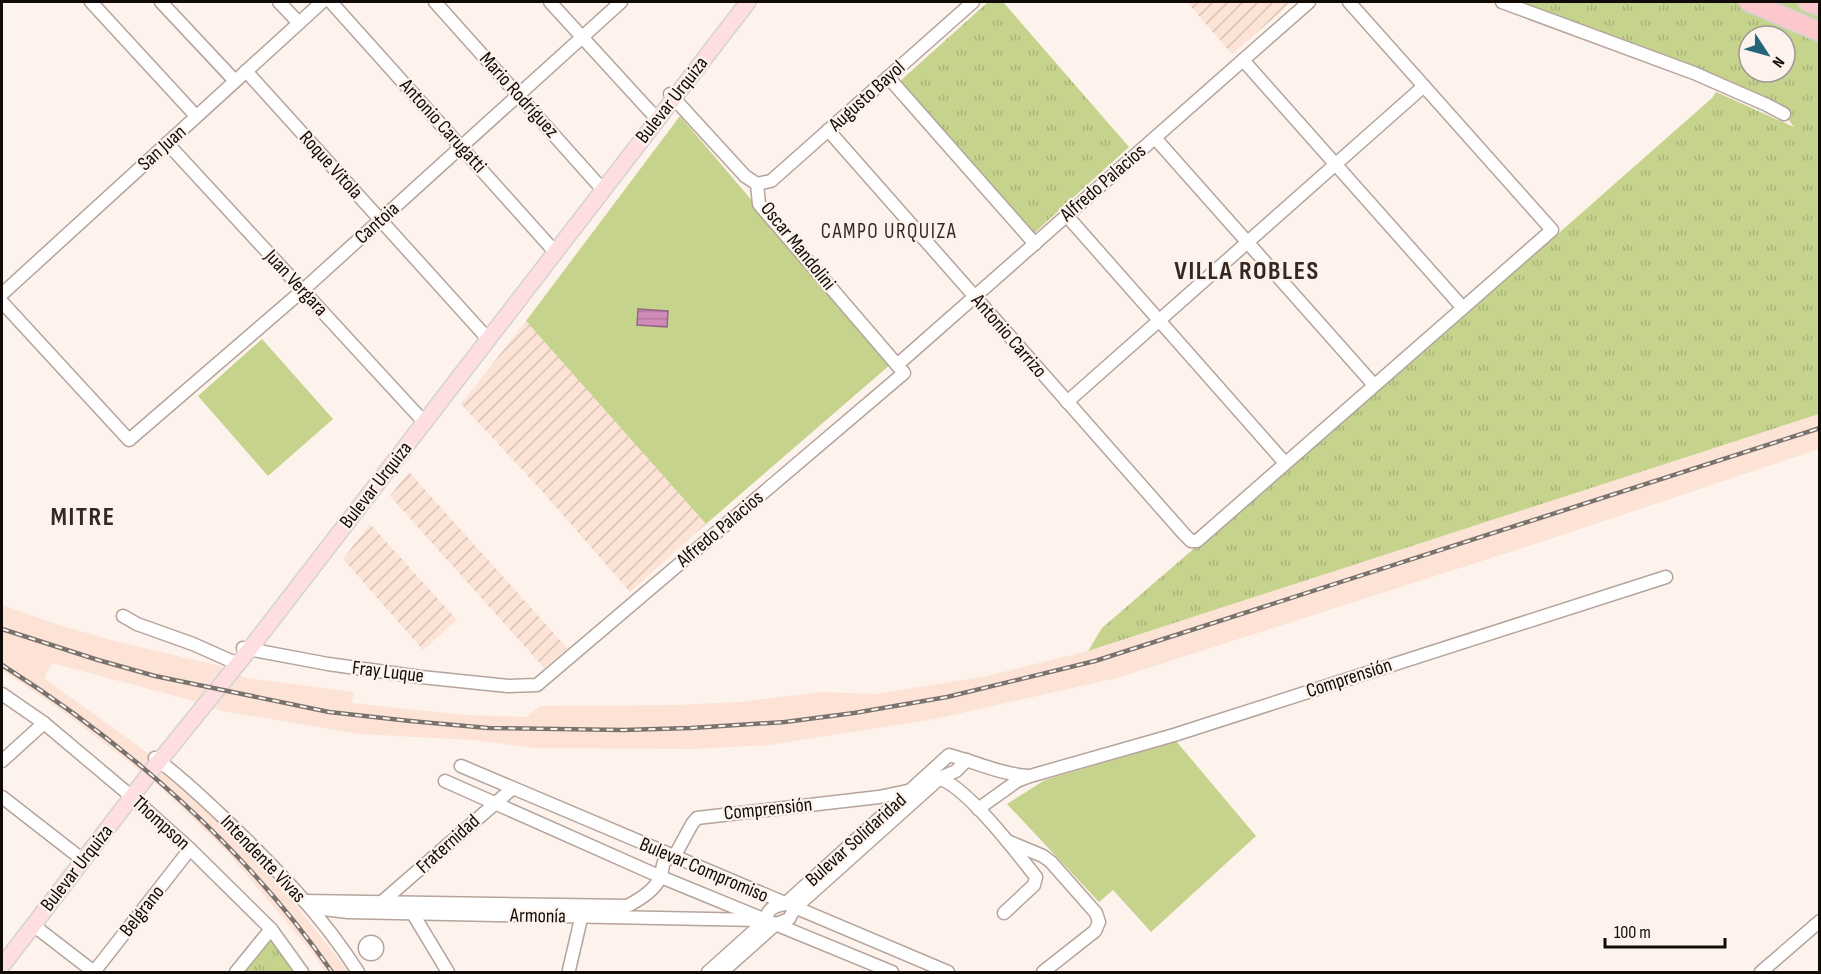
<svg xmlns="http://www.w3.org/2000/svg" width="1821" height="974" viewBox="0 0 1821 974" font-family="'Sofia Sans Condensed',sans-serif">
	<defs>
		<pattern id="industrial-furrows" width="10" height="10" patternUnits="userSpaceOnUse" patternTransform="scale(1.5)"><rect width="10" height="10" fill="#fce3d6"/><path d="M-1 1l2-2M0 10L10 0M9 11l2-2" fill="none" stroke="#d7c1b6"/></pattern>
		<pattern id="grass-tufts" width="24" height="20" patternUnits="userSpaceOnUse" patternTransform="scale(1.5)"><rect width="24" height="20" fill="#c6d38d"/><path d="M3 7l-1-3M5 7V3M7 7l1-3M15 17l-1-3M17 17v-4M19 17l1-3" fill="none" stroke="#a9b478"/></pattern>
		<pattern id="water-rules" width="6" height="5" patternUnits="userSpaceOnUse" patternTransform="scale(1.5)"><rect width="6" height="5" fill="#d08cba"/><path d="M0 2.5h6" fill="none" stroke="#b2779e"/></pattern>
	</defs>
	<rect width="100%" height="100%" fill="#fdf2ec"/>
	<!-- built -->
	<polygon fill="#fce3d6" points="1819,414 1819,449 1538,543 1117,678 935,719 769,745 695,749 535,748 473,740 359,734 222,711 194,701 52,663 44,678 152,756 149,759 169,774 276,880 349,972 326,972 309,949 231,856 156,783 61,710 2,670 2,605 59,625 115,641 220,666 247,678 354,692 352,703 398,708 467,715 527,717 540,706 677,705 740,702 823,692 876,694 987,676 1088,651"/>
	<!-- industrial -->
	<g fill="url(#industrial-furrows)">
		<polygon points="1187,2 1186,2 1292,2 1232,54"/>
		<polygon points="526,321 706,524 630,592 541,490 461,404"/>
		<polygon points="409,472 567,648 544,668 390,496"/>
		<polygon points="370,524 457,620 423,650 343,559"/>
	</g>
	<!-- grass -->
	<g fill="url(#grass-tufts)" fill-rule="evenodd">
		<polygon points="988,2 1003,2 1129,147 1033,234 899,82"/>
		<path d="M1502,2h317v412l-731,237 14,-23 458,-396 152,-134 4,-6 78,35 -10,-13zM1749,36h36v36h-36z"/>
		<polygon points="271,929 302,972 236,972"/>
	</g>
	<!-- pitch -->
	<g fill="#c6d38d">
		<polygon points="680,116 891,364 706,524 526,321"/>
		<polygon points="262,339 333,419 268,476 198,396"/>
		<polygon points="1176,741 1256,836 1151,932 1113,890 1099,902 1007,804 1045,780"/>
	</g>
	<!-- water -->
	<polygon fill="url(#water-rules)" stroke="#976585" stroke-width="1.5" points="638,309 668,311 667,327 637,325"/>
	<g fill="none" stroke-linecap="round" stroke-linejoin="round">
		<defs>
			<g id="minor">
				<polyline points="91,2 196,116"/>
				<polyline points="161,2 235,81"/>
				<polyline points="279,2 299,23"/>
				<polyline points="331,2 555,252"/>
				<polyline points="435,2 603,190"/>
				<polyline points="550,2 657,119"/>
				<polyline points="1502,2 1694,73 1767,105 1784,114"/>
				<polyline points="1243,60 1463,308"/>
				<polyline points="246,71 488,339"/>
				<polyline points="888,77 1035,244"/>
				<polyline points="828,130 1184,534 1191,541 1197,541 1552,230 1349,2"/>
				<polyline points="1155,138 1374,385"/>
				<polyline points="167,143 424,422"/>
				<polyline points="757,184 771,181 973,2"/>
				<polyline points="1067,216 1285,463"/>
				<polyline points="2,294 322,2"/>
				<polyline points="2,302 129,440 303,290 621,2"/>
				<polyline points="897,365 1309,2"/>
				<polyline points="1067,402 1424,86"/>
				<polyline points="123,616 137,624 193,644 238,664"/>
				<polyline points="243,648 328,664 421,677 508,686 537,685 904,373 759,204 757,184 745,176 670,94"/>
				<polyline points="2,694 44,723 132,797 190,849 271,929 302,972"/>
				<path d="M155,758c25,18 48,40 70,61 49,47 97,96 133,153"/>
				<polyline points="2,761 44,723"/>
				<polyline points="461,766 948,972"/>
				<path d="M937,778c27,5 80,75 99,99l-2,8 -30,28"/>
				<polyline points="445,781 661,877 892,972"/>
				<polyline points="2,797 83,860"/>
				<polyline points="978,809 1017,781 1030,776 1174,735 1666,577"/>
				<polyline points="1007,841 1043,856 1051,862 1096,913 1099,922 1095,931 1043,972"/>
				<path d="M304,901l323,5c12,-6 27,-15 33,-28 5,-10 -2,-17 14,-21l18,-33 5,-6 182,-21 33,-7"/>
				<polyline points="383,901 513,788"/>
				<polyline points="315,908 348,912 759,920"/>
				<polyline points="410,909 448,972"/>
				<polyline points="33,925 94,972"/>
				<circle cx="371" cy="948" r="6"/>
				<polyline points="569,970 583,910"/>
				<polyline points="94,972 190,849"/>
				<polyline points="236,972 271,929"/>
				<path d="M708,972l58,-52c1,-11 8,-14 19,-16l164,-149c27,7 51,19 79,21"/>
				<polyline points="722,972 776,924 789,919 795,908 940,778 956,771 967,760"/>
				<polyline points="1761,972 1820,921"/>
			</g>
			<polyline id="major" points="2,966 153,769 249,650 748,2"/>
			<g id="highway">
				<polyline points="1749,2 1820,32"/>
				<polyline points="1808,2 1820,6"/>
			</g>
		</defs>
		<!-- minor casing -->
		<use href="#minor" stroke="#b5a49b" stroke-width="15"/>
		<!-- major casing -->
		<use href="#major" stroke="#d4d3d3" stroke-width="18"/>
		<!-- highway casing -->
		<use href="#highway" stroke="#d4d3d3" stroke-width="21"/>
		<!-- minor -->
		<use href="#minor" stroke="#fff" stroke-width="12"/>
		<!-- major -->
		<use href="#major" stroke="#fedee0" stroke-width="15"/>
		<!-- highway -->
		<use href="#highway" stroke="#fdc8cb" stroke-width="18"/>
		<defs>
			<g id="rail">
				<polyline points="2,629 98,660 155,676 329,712 410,721 488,728 623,730 691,728 785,722 854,713 947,697 1095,661 1820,428"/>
				<path d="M2,665c127,80 244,184 330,307"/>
			</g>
		</defs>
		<!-- rail casing -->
		<use href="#rail" stroke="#7a726d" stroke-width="4.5"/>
		<!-- rail -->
		<use href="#rail" stroke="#fdf2ec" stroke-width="2" stroke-dasharray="7" stroke-linecap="butt"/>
	</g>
	<g text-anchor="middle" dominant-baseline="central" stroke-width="4.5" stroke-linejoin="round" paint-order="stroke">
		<!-- street labels -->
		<g font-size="20" fill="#110b08" stroke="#fdf2ec">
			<text transform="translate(519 95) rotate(48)">Mario Rodríguez</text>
			<text transform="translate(867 96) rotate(-42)">Augusto Bayol</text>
			<text transform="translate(672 100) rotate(-52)">Bulevar Urquiza</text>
			<text transform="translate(443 126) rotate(48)">Antonio Carugatti</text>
			<text transform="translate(162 148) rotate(-42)">San Juan</text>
			<text transform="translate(331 165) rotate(48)">Roque Vitola</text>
			<text transform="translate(1103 183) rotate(-41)">Alfredo Palacios</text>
			<text transform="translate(377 223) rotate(-42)">Cantoia</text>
			<text transform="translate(798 246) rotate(51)">Oscar Mandolini</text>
			<text transform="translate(296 283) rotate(47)">Juan Vergara</text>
			<text transform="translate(1009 336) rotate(49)">Antonio Carrizo</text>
			<text transform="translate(376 485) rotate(-52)">Bulevar Urquiza</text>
			<text transform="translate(720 529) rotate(-40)">Alfredo Palacios</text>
			<text transform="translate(388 672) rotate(7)">Fray Luque</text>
			<text transform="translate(1349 678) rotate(-18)">Comprensión</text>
			<text transform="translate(768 809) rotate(-6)">Comprensión</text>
			<text transform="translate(161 823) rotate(42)">Thompson</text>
			<text transform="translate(856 840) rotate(-42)">Bulevar Solidaridad</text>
			<text transform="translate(448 844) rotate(-42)">Fraternidad</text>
			<text transform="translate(263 859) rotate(46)">Intendente Vivas</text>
			<text transform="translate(77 868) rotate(-52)">Bulevar Urquiza</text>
			<text transform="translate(704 870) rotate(23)">Bulevar Compromiso</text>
			<text transform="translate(142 911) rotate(-52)">Belgrano</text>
			<text transform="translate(538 916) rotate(1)">Armonía</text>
		</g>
		<!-- neighbourhood labels -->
		<g font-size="21" letter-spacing="1.5" fill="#352721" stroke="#fdf2ec">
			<text x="889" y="231">CAMPO URQUIZA</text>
		</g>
		<!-- district labels -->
		<g font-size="26" font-weight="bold" letter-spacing="1.5" fill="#352721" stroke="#fdf2ec">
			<text x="1247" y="271">VILLA ROBLES</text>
			<text x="83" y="517">MITRE</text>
		</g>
	</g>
	<!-- border -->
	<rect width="1821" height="974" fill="none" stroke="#110b08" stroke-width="6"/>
	<!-- north arrow -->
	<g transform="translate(1767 54) rotate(126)"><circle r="28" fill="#fdf2ec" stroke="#9f9691" stroke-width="1.5"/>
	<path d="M0-4.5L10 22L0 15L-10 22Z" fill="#246679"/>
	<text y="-9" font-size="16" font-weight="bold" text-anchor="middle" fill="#110b08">N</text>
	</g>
	<!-- scale -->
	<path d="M1605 938v9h120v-9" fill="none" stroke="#110b08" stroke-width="3"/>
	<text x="1614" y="938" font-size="18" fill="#110b08" stroke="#fdf2ec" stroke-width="4.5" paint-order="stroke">100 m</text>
</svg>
